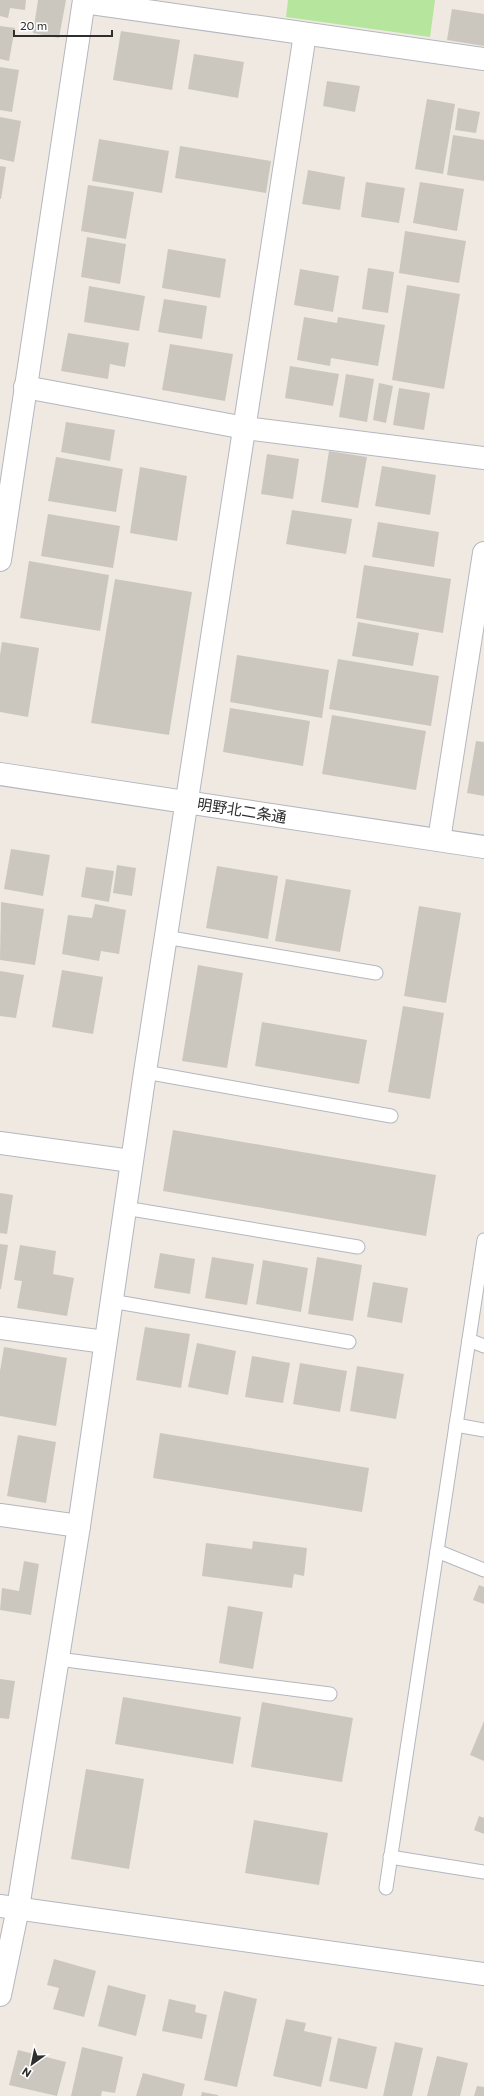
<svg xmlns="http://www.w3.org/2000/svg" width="484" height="2096" viewBox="0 0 484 2096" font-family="Commissioner,'Noto Sans JP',sans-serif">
	<rect width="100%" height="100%" fill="#efe9e1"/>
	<!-- green -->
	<polygon fill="#b6e59e" points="288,0 435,0 430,37 286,17"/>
	<!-- building -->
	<g fill="#cbc7bf">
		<polygon points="0,0 26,0 25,10 10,8 8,18 0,16"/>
		<polygon points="38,0 66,0 59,38 33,33"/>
		<polygon points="452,9 484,14 484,46 447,40"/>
		<polygon points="0,26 15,28 9,61 0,59"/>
		<polygon points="121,31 180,40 172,90 113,80"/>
		<polygon points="194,54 244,62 238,98 188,89"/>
		<polygon points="0,67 19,70 12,112 0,110"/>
		<polygon points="327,81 360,86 355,112 323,106"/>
		<polygon points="427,99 455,104 443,174 415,169"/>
		<polygon points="458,108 480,112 476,133 455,130"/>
		<polygon points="0,117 21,121 14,162 0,159"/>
		<polygon points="453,135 484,140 484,181 447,175"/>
		<polygon points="99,139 169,151 162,193 92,181"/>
		<polygon points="180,146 271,161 266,193 175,178"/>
		<polygon points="0,166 6,167 1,199 0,199"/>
		<polygon points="308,170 345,177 340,210 302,204"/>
		<polygon points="366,182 405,188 399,223 361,217"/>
		<polygon points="420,182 464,189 457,231 413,223"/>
		<polygon points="88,185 134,192 126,239 81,231"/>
		<polygon points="405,231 466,241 459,283 399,273"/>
		<polygon points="87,237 126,244 120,284 81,277"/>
		<polygon points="168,249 226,259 220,298 162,288"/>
		<polygon points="368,268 394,272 388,313 362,309"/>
		<polygon points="300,269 339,276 333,312 294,305"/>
		<polygon points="407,285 460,294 444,389 392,380"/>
		<polygon points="89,286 145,296 139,331 84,322"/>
		<polygon points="164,299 207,306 202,339 158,332"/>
		<polygon points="304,317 337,323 338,317 385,325 378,366 331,358 330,366 297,360"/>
		<polygon points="68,333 129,343 125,367 110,364 108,379 61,371"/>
		<polygon points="170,344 233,354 225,401 162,390"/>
		<polygon points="290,366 339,374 333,406 285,398"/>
		<polygon points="346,374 374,379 367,422 339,417"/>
		<polygon points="379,383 393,386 386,423 373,420"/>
		<polygon points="399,388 430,393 424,430 393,425"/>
		<polygon points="66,422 115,430 110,461 61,452"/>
		<polygon points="329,451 367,457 358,508 321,502"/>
		<polygon points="267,454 299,459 293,499 261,494"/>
		<polygon points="56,457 123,469 116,512 48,501"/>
		<polygon points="382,466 436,475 430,515 375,506"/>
		<polygon points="140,467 187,476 177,541 130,533"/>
		<polygon points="292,510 352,519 346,554 286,544"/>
		<polygon points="48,514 120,526 113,568 41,556"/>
		<polygon points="378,522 439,532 434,567 372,557"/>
		<polygon points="29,561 109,575 100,631 20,618"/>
		<polygon points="364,565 451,579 443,633 356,618"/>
		<polygon points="115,579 192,592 169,735 91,723"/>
		<polygon points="358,622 419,633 413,666 352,656"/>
		<polygon points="2,642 39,648 28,717 0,712 0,655"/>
		<polygon points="237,655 329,670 322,718 230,702"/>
		<polygon points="338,659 439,676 431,726 329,709"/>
		<polygon points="230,708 310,721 303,766 223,752"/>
		<polygon points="332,715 426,731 416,790 322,774"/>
		<polygon points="476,741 484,742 484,796 467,793"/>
		<polygon points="11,849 50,855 43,896 4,889"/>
		<polygon points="117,865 136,868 132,896 113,893"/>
		<polygon points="217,866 278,876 268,939 206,928"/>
		<polygon points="86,867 114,871 109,902 81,897"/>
		<polygon points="286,879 351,890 340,952 275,941"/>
		<polygon points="1,902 44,909 35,965 0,960"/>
		<polygon points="95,904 126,910 119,954 101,951 99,961 62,954 68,915 92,918"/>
		<polygon points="419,906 461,913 446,1003 404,996"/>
		<polygon points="198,965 243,973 227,1068 182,1061"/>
		<polygon points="62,970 103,977 93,1034 52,1027"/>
		<polygon points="0,971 24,975 16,1018 0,1016"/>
		<polygon points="403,1006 444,1013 430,1099 388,1092"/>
		<polygon points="262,1022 367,1040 359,1084 255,1066"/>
		<polygon points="173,1130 436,1175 426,1236 163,1191"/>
		<polygon points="0,1193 13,1195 7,1234 0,1233"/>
		<polygon points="0,1244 8,1245 1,1289 0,1289"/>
		<polygon points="20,1245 56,1251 53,1274 74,1278 67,1316 17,1308 22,1281 14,1280"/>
		<polygon points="160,1253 195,1259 190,1294 154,1288"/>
		<polygon points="212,1257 254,1264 247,1305 205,1298"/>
		<polygon points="317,1257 362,1265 353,1321 308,1314"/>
		<polygon points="263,1260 308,1268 301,1312 256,1304"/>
		<polygon points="373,1282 408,1288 402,1323 367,1317"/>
		<polygon points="145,1327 190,1334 181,1388 136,1380"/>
		<polygon points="197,1343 236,1351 228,1395 188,1387"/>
		<polygon points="4,1347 67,1358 56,1426 0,1416 0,1371"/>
		<polygon points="252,1356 290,1363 283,1403 245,1397"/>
		<polygon points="300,1363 347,1371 340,1412 293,1404"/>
		<polygon points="357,1366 404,1374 396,1419 350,1411"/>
		<polygon points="160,1433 369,1468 362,1512 153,1478"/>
		<polygon points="18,1435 56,1442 46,1503 7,1496"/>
		<polygon points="253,1541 307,1548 304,1576 294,1574 292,1588 202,1576 206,1543 252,1549"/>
		<polygon points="24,1561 39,1564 31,1615 0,1610 2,1588 19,1591"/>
		<polygon points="479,1585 484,1587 484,1604 473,1600"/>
		<polygon points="228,1606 263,1612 253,1669 219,1663"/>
		<polygon points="0,1679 15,1681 9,1719 0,1718"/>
		<polygon points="123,1697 241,1717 233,1764 115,1744"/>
		<polygon points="262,1702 353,1718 342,1782 251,1767"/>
		<polygon points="484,1721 484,1761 470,1755"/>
		<polygon points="86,1769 144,1779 129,1869 71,1859"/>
		<polygon points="479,1816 484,1818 484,1834 474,1830"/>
		<polygon points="254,1820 328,1833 319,1885 245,1873"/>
		<polygon points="54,1959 96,1971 84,2017 53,2009 59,1988 47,1985"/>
		<polygon points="108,1985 146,1995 136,2036 98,2026"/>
		<polygon points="224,1991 257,1999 237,2087 204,2080"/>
		<polygon points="169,1999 196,2005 195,2012 207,2015 202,2039 162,2031"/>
		<polygon points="286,2019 306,2023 304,2031 332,2037 321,2087 273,2076"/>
		<polygon points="338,2038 377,2047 367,2089 329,2081"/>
		<polygon points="395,2042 423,2048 412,2096 383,2096"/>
		<polygon points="82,2047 123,2057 115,2093 102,2091 101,2096 71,2096"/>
		<polygon points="18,2050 66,2062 57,2096 9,2085"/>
		<polygon points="437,2056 468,2063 460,2096 427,2096"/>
		<polygon points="143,2073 185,2084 182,2096 136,2096"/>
		<polygon points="477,2086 484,2087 484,2096 474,2096"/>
		<polygon points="202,2092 218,2095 218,2096 201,2096"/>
	</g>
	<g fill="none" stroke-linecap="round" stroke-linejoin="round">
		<defs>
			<g id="lane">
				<polyline points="165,937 376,973"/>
				<polyline points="145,1072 391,1116"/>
				<polyline points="125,1208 358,1247"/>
				<polyline points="111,1301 349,1342"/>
				<polyline points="469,1340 484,1346"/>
				<polyline points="456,1425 484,1430"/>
				<polyline points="437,1551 484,1570"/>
				<polyline points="58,1659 330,1694"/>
				<polyline points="390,1857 484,1872"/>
				<polyline points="386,1888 484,1240"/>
			</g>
			<g id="street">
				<polyline points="84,2 484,59"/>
				<polyline points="25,387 245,428 484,458"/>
				<polyline points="0,560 84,0"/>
				<polyline points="0,774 484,847"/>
				<polyline points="439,840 484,553"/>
				<polyline points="0,1143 131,1161"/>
				<polyline points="0,1328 105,1342"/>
				<polyline points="0,1515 79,1526"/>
				<polyline points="0,1906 484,1974"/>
				<polyline points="0,1995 18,1908 79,1526 145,1072 305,34"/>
			</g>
		</defs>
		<!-- lane casing -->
		<use href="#lane" stroke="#b4b7c1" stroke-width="15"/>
		<!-- street casing -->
		<use href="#street" stroke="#b4b7c1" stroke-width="24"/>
		<!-- lane -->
		<use href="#lane" stroke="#fff" stroke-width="13"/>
		<!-- street -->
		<use href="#street" stroke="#fff" stroke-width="22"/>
	</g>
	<g text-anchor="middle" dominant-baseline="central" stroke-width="4" stroke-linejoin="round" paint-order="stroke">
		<!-- street labels -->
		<g font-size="15" fill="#2e2e2e" stroke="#fff">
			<text transform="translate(242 810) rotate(9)">明野北二条通</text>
		</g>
	</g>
	<!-- north arrow -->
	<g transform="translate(32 2064) rotate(213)" stroke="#ffffff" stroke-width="3" paint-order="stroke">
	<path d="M0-3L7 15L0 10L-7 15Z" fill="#2e2e2e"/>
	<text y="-6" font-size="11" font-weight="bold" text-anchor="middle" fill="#2e2e2e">N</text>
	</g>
	<!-- scale -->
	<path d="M14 30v6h98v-6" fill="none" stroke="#2e2e2e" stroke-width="2"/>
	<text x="20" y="30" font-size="12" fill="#2e2e2e" stroke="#ffffff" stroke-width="3" paint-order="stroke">20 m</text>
</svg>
